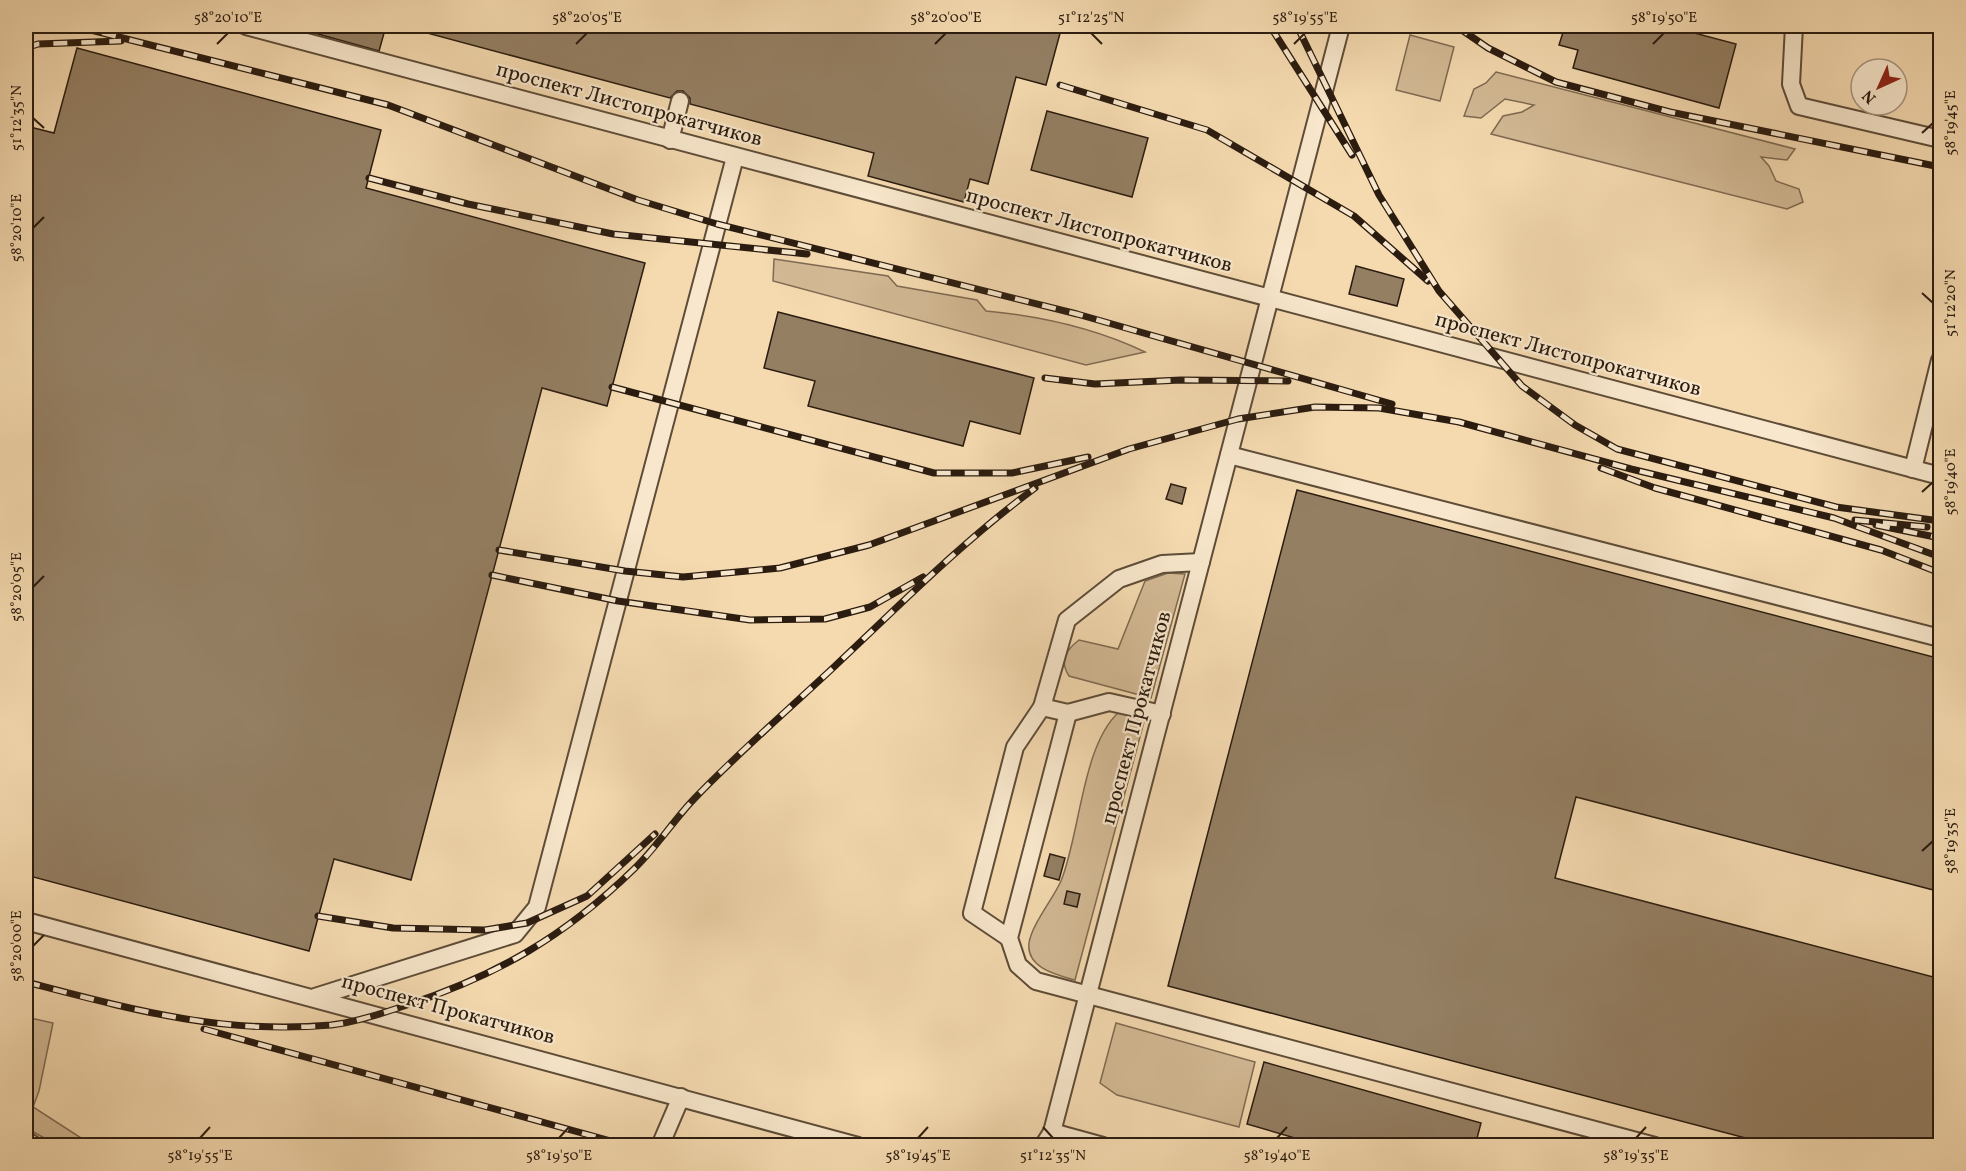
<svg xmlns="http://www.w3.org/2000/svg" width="1966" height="1171" viewBox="0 0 1966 1171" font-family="Vollkorn,serif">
	<rect width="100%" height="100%" fill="#f5dab0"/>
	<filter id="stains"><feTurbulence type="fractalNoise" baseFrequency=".00333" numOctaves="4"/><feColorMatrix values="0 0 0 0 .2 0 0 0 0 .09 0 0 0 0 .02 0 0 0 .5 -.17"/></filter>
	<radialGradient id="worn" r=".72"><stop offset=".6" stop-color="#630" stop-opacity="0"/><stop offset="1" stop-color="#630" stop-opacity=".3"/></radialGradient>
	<!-- green -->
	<g fill="#d3ba95" stroke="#7f6b52" stroke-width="1.5">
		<polygon points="1410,35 1454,47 1440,101 1396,90"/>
		<polygon points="1496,72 1795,149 1787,160 1761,157 1769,166 1776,181 1799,189 1803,202 1787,209 1491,134 1503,116 1522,112 1534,105 1505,99 1481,118 1464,116 1474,89 1486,83"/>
		<path d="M774,259l114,17 9,10 80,14 9,11c53,5 111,18 159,41l-59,13 -313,-84z"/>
		<path d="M1168,573l17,1 -34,124 -82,-22c-10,-15 -3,-26 10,-36l39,9 27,-68z"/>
		<path d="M1119,712l26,6 -70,262c-18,-5 -49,-12 -46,-37 3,-19 24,-44 32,-62 19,-46 21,-136 58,-169z"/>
		<polygon points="26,1017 53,1023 39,1091 33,1107 92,1145 57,1145 26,1128"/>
		<polygon points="1116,1023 1255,1062 1239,1127 1117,1095 1100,1083"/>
	</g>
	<!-- building -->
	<g fill="#947f63" stroke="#2b1c10" stroke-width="1.5">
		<polygon points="289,26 386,26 379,51"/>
		<polygon points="417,26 1062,26 1046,85 1016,77 988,184 970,179 964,202 868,176 874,153 690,104 690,98 683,91 677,91 670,98 416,30"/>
		<polygon points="1565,26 1668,26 1736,44 1719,108 1573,68 1578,50 1559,45"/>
		<polygon points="77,48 381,130 366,188 645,263 607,406 542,388 411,880 334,859 309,951 26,875 26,126 54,133"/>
		<polygon points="1047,111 1148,138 1132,197 1031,170"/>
		<polygon points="1356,266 1404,279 1397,306 1349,294"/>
		<polygon points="778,312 1034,378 1020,434 970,421 963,446 808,406 815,381 764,368"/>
		<polygon points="1171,484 1186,488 1182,504 1166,499"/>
		<polygon points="1297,490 1941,659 1941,892 1576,797 1555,878 1941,979 1941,1146 1776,1146 1168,986"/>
		<polygon points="1050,854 1065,858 1059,880 1044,876"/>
		<polygon points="1067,891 1080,894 1077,907 1064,904"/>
		<polygon points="1264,1062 1481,1123 1475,1146 1322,1146 1247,1124"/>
	</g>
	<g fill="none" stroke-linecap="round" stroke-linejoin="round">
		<defs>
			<g id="minor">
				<polyline points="246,26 1940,476"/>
				<polyline points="1794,26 1791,84 1799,106 1940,139"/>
				<polyline points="670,140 680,101"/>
				<polyline points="1229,455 1940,638"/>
				<polyline points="1913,469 1940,360"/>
				<polyline points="1068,713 1009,938 1018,965 1036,981 1655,1146"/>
				<polyline points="1162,714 1109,702 1068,713 1042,707 1067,620 1119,579 1162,564 1201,562"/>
				<polyline points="26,921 858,1146"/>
				<polyline points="1009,938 972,913 1015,747 1042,707"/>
				<polyline points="315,997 515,934 537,907 735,157"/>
				<polyline points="1052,1132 1103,1146"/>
				<polyline points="26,1140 35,1146"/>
				<polyline points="660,1146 681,1097"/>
				<polyline points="1043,1146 1052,1132 1341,26"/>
			</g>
		</defs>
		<!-- minor casing -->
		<use href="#minor" stroke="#5e4c38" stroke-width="20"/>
		<!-- minor -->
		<use href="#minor" stroke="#f8e7cc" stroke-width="16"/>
		<defs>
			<g id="rail">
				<polyline points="75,26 388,105 638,200 717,224 1077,314 1392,404"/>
				<polyline points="1270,26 1352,155"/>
				<polyline points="1297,26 1379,195 1439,291 1522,386 1575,425 1617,449 1836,507 1940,521"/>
				<polyline points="1456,26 1488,48 1556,82 1670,112 1940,167"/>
				<polyline points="26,48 38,44 121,41"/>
				<polyline points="1060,85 1207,130 1354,216 1428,281"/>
				<polyline points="369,178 468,204 613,234 807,254"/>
				<polyline points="1045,378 1095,384 1181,380 1288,381"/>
				<polyline points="612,387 934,473 1012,473 1088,457"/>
				<polyline points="1601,468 1655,488 1881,550 1940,573"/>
				<polyline points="1855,520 1927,527"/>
				<polyline points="1876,525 1940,538"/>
				<polyline points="499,550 625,571 683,577 780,568 869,545 1129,449 1238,419 1315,407 1379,408 1459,422 1631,469 1834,518 1940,557"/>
				<polyline points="492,575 618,601 750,620 825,619 870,607 923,577"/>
				<polyline points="318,916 393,928 485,930 527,923 587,896 655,834"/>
				<path d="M26,982c104,27 195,53 305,43 26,-3 52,-12 76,-20 91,-30 158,-69 227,-136 22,-21 39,-48 60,-70 44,-46 94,-89 141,-133 65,-61 128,-125 200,-178"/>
				<polyline points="204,1029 629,1146"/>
			</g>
		</defs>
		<!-- rail casing -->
		<use href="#rail" stroke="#2b1c10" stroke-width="7"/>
		<!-- rail -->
		<use href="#rail" stroke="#f8e7cc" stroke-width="4.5" stroke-dasharray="14" stroke-linecap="butt"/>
	</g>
	<!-- ticks -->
	<path fill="none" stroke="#2b1c10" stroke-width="2" d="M1091,33l11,11M217,44l11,-11M576,44l11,-11M935,44l11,-11M1294,44l11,-11M1653,44l11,-11M33,118l11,10M1922,133l11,-10M33,228l11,-11M1922,293l11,10M1922,492l11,-10M33,587l11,-11M1922,851l11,-10M33,946l11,-11M1043,1127l10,11M200,1138l10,-11M559,1138l10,-11M918,1138l10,-11M1277,1138l10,-11M1636,1138l10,-11"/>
	<g text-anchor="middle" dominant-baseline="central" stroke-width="4.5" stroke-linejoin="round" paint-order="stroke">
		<!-- street labels -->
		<g font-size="21" fill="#2b1c10" stroke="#f8e7cc">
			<text transform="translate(629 105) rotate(15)">проспект Листопрокатчиков</text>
			<text transform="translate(1099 231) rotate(15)">проспект Листопрокатчиков</text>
			<text transform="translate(1568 355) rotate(15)">проспект Листопрокатчиков</text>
			<text transform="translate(1137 718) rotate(-75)">проспект Прокатчиков</text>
			<text transform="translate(448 1010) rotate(15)">проспект Прокатчиков</text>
		</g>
	</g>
	<!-- margin -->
	<rect width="1966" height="1171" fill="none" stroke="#f5dab0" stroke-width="66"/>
	<!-- north arrow -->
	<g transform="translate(1879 87) rotate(225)"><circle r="28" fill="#f8e7cc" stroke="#a69681" stroke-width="1.5"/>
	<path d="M0-4.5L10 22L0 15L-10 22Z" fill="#8f2418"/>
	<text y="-9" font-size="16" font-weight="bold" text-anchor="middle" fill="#2b1c10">N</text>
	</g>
	<rect x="33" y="33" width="1900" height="1105" fill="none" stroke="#2b1c10" stroke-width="2"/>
	<g font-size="15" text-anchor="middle" fill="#2b1c10">
		<text x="228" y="22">58°20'10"E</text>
		<text x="587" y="22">58°20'05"E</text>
		<text x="946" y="22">58°20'00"E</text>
		<text x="1091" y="22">51°12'25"N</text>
		<text x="1305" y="22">58°19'55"E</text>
		<text x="1664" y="22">58°19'50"E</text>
		<text transform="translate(16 118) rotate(-90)" y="5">51°12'35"N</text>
		<text transform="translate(1950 123) rotate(-90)" y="5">58°19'45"E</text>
		<text transform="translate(16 228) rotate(-90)" y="5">58°20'10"E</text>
		<text transform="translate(1950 303) rotate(-90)" y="5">51°12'20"N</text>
		<text transform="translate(1950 482) rotate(-90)" y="5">58°19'40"E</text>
		<text transform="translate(16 587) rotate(-90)" y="5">58°20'05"E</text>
		<text transform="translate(1950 841) rotate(-90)" y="5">58°19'35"E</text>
		<text transform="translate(16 946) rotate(-90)" y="5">58°20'00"E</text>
		<text x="200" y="1160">58°19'55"E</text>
		<text x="559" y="1160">58°19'50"E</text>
		<text x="918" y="1160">58°19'45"E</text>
		<text x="1053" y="1160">51°12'35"N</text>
		<text x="1277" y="1160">58°19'40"E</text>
		<text x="1636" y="1160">58°19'35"E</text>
	</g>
	<rect width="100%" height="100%" filter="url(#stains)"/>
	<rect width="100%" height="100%" fill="url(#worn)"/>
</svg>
